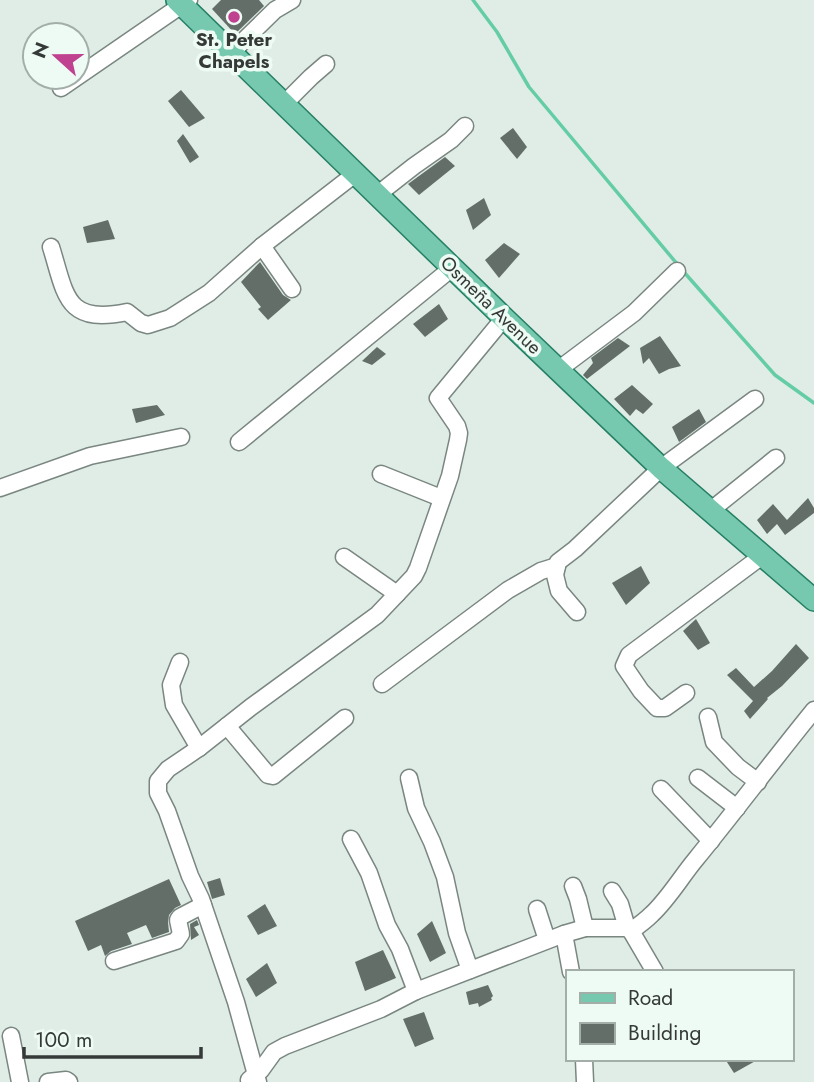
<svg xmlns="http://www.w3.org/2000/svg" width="814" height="1082" viewBox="0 0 814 1082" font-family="Jost,sans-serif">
	<rect width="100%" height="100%" fill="#e0ede7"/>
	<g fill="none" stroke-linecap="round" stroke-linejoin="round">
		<!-- stream -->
		<g stroke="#65cda5" stroke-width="3.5">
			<polyline points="473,0 497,32 529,87 678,265"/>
			<polyline points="683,271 775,375 814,403"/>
		</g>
	</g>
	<!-- building -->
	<g fill="#636e69">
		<polygon points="221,0 259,0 264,6 235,34 212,9"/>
		<polygon points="181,90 205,118 189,127 168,101"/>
		<polygon points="513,128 527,147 517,159 500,138"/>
		<polygon points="183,134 199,157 190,163 177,141"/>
		<polygon points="445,157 455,166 419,195 408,184"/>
		<polygon points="484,198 491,215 473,230 466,210"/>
		<polygon points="108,220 115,239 87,243 83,227"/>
		<polygon points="504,243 520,254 499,278 485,260"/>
		<polygon points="260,262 283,295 291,300 268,320 258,309 261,307 241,282"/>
		<polygon points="439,304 448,319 425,337 413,324"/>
		<polygon points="660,336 681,366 669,369 659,374 649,358 643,364 640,348"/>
		<polygon points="618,338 630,346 587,379 583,375 593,363 591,358"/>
		<polygon points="377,347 386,354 372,365 362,361"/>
		<polygon points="632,385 653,404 643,414 636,409 630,416 614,399"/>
		<polygon points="157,405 165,415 136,423 132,409"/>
		<polygon points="699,409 706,422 679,442 672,427"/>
		<polygon points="808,498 814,508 814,513 785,535 777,524 767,534 757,520 773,504 787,520"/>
		<polygon points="641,566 650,583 626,605 612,583"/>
		<polygon points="696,619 710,643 698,650 683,631"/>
		<polygon points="796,644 809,658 782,686 767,698 768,699 750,719 744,711 753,701 727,675 736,668 754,687 772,671"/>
		<polygon points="220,878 225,895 212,899 207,882"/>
		<polygon points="169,879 181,905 175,908 169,915 168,922 169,932 152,938 146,925 127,933 132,944 111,951 105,956 101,945 88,951 75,921"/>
		<polygon points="265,904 277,926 258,935 247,916"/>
		<polygon points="197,920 199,925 194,927 199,935 191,940 190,924"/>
		<polygon points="432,921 446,953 430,962 417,934"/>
		<polygon points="383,950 396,978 365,991 355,962"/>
		<polygon points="267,963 277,983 256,997 246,979"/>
		<polygon points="488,985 493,996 491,998 492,1000 479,1007 478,1003 469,1005 466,992"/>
		<polygon points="424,1012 434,1039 415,1047 403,1019"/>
		<polygon points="725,1059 759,1059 734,1073"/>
	</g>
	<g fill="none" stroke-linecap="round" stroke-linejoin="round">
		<defs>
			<g id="minor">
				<polyline points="231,53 275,10 292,0"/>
				<polyline points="61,88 189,0"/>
				<polyline points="284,104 311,77 326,64"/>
				<polyline points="377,195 414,166 451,140 465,126"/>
				<polyline points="262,246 292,289"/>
				<path d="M51,247c15,48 14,78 76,65l14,11 7,2 22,-7 39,-25 53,-47 93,-72"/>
				<polyline points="558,370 634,313 677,271"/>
				<polyline points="239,442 452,268"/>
				<polyline points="381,474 441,498"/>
				<polyline points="0,488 90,456 181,437"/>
				<polyline points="710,511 776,458"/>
				<polyline points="344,557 397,594"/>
				<polyline points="577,612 559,591 555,575 558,562 575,549 661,468 755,399"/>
				<polyline points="180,662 171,685 174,705 199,748"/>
				<polyline points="382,684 508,590 541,571 557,566"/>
				<polyline points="686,693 665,708 657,708 641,691 624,666 629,655 762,556"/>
				<polyline points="708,717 714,742 738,767 758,782"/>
				<polyline points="227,726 268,775 273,776 345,718"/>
				<polyline points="409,778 416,808 432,842 445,877 457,933 470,970"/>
				<polyline points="698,778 737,808"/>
				<polyline points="661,789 711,841"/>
				<polyline points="351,839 369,873 387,925 400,949 416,991"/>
				<polyline points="573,886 578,899 585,928"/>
				<polyline points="612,891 620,904 627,928"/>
				<polyline points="537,909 547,940"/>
				<polyline points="631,931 655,972"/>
				<polyline points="564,934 571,972"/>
				<polyline points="114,961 176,941 181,934 178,920 180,917 203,905"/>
				<polyline points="11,1036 20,1082"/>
				<polyline points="584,1059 585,1082"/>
				<path d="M249,1080l12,-10 13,-18 11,-6 96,-37 35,-18 148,-57 21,-6h42l4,3c7,-5 15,-11 21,-17 17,-16 29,-37 44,-55 40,-49 78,-100 118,-149"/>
				<polyline points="48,1082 66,1080 69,1082"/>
				<polyline points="258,1082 236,1002 201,899 190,876 167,811 158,793 158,781 168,769 199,748 251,707 377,615 414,576 418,568 450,476 458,440 459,433 457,426 438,398 504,318"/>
			</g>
			<polyline id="major" points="177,0 504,318 661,468 814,600"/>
		</defs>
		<!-- minor casing -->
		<use href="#minor" stroke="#7a8680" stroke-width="19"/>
		<!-- major casing -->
		<use href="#major" stroke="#247f63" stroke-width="24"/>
		<!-- minor -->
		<use href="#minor" stroke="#fff" stroke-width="16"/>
		<!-- major -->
		<use href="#major" stroke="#76c8af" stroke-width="21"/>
	</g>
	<!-- markers -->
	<circle fill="#bf418f" stroke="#edfbf4" stroke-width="2.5" cx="234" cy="17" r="7"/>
	<g text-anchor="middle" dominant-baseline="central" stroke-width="7" stroke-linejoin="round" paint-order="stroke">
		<!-- poi labels -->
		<g font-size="19" font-weight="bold" fill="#353a38" stroke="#edfbf4">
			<text x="234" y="39">St. Peter<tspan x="234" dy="22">Chapels</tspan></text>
		</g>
		<!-- street labels -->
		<g font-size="19" fill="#353a38" stroke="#edfbf4">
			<text transform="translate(491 305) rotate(44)">Osmeña Avenue</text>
		</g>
	</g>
	<!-- legend -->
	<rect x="566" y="970" width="228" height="91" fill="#edfbf4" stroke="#a3aea9" stroke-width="2"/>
	<rect x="580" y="993" width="35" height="10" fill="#76c8af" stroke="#a3aea9" stroke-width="2"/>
	<text x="628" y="1005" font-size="21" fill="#353a38">Road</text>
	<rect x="580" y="1023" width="35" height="21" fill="#636e69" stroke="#a3aea9" stroke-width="2"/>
	<text x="628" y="1040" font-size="21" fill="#353a38">Building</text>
	<!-- north arrow -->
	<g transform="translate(56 56) rotate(291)"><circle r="33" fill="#edfbf4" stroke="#a3aea9" stroke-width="2"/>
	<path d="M0-5L12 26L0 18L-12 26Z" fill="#bf418f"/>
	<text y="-10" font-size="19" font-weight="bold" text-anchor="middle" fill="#353a38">N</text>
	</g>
	<!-- scale -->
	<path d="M24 1047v10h177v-10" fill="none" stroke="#353a38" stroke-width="3.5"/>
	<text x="35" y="1047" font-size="21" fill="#353a38" stroke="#edfbf4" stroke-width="5" paint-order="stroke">100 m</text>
</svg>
